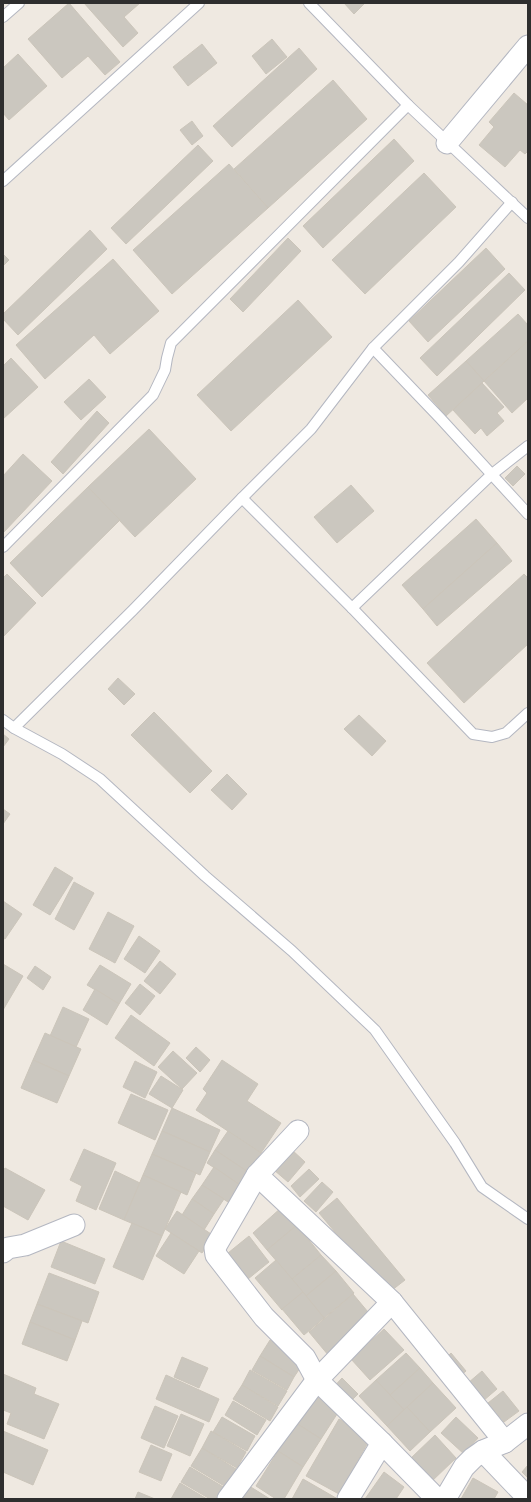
<svg xmlns="http://www.w3.org/2000/svg" width="531" height="1502" viewBox="0 0 531 1502" font-family="Helvetica,sans-serif">
	<rect width="100%" height="100%" fill="#efe9e1"/>
	<!-- building -->
	<g fill="#cbc7bf" stroke="#cbc5ba">
		<polygon points="69,3 120,62 105,75 88,56 62,78 28,39"/>
		<polygon points="84,3 140,3 124,17 138,33 123,47"/>
		<polygon points="344,3 365,3 354,14"/>
		<polygon points="272,39 287,57 266,74 252,56"/>
		<polygon points="202,44 217,63 188,86 173,67"/>
		<polygon points="299,48 317,69 232,147 213,126"/>
		<polygon points="18,54 47,86 9,120 3,113 3,68"/>
		<polygon points="333,80 367,119 268,208 234,169"/>
		<polygon points="514,93 528,105 528,151 525,154 520,150 505,167 479,145 494,127 489,122"/>
		<polygon points="192,121 203,136 192,145 180,130"/>
		<polygon points="394,139 414,161 323,248 303,226"/>
		<polygon points="198,145 213,161 126,244 111,228"/>
		<polygon points="229,164 268,208 172,294 133,250"/>
		<polygon points="424,173 456,207 365,294 332,260"/>
		<polygon points="90,230 107,249 18,335 3,319 3,314"/>
		<polygon points="288,238 301,251 243,312 230,299"/>
		<polygon points="486,248 505,269 428,342 409,321"/>
		<polygon points="3,254 9,260 3,266"/>
		<polygon points="113,259 159,311 110,354 94,335 45,379 16,345"/>
		<polygon points="509,273 525,290 437,376 420,358"/>
		<polygon points="298,300 332,337 231,431 197,395"/>
		<polygon points="518,314 528,325 528,341 484,381 466,361"/>
		<polygon points="528,341 528,398 512,413 484,381"/>
		<polygon points="11,358 38,387 3,419 3,366"/>
		<polygon points="466,361 484,381 446,416 428,395"/>
		<polygon points="89,379 106,397 81,420 64,402"/>
		<polygon points="482,383 504,407 497,413 504,421 487,436 481,428 475,434 453,410"/>
		<polygon points="97,411 109,423 63,474 51,462"/>
		<polygon points="149,429 196,479 135,537 88,487"/>
		<polygon points="23,454 52,481 3,533 3,476"/>
		<polygon points="517,466 525,474 513,486 505,478"/>
		<polygon points="351,485 374,511 337,543 314,517"/>
		<polygon points="88,487 120,520 42,597 10,563"/>
		<polygon points="476,519 497,543 423,609 402,585"/>
		<polygon points="497,543 512,561 437,626 423,609"/>
		<polygon points="7,574 36,603 3,637 3,578"/>
		<polygon points="524,574 528,578 528,644 464,703 427,663"/>
		<polygon points="118,678 135,694 124,705 108,689"/>
		<polygon points="154,712 212,771 190,793 131,735"/>
		<polygon points="359,715 386,741 372,756 344,729"/>
		<polygon points="3,734 9,739 3,747"/>
		<polygon points="227,774 247,794 232,810 211,790"/>
		<polygon points="3,809 10,814 3,824"/>
		<polygon points="55,867 73,878 50,915 33,905"/>
		<polygon points="74,882 94,893 74,930 55,919"/>
		<polygon points="3,901 22,914 5,939 3,938"/>
		<polygon points="108,912 134,926 115,963 89,949"/>
		<polygon points="139,936 160,951 145,973 124,959"/>
		<polygon points="160,961 176,974 160,994 144,981"/>
		<polygon points="3,964 23,976 3,1010"/>
		<polygon points="100,965 131,984 119,1004 87,985"/>
		<polygon points="35,966 51,977 43,990 27,978"/>
		<polygon points="140,984 155,996 140,1015 125,1003"/>
		<polygon points="95,989 119,1004 107,1025 83,1010"/>
		<polygon points="63,1007 89,1019 76,1047 50,1036"/>
		<polygon points="131,1015 170,1043 154,1066 115,1038"/>
		<polygon points="45,1033 81,1049 69,1076 33,1060"/>
		<polygon points="196,1047 210,1060 200,1072 186,1058"/>
		<polygon points="173,1051 197,1073 182,1089 158,1067"/>
		<polygon points="33,1060 69,1076 57,1103 21,1088"/>
		<polygon points="222,1060 258,1084 247,1101 281,1123 261,1153 196,1110 207,1093 203,1089"/>
		<polygon points="135,1061 157,1072 145,1098 123,1087"/>
		<polygon points="161,1076 183,1090 172,1108 149,1094"/>
		<polygon points="131,1094 168,1110 155,1140 118,1123"/>
		<polygon points="172,1108 220,1130 210,1152 162,1131"/>
		<polygon points="162,1131 210,1152 200,1175 152,1154"/>
		<polygon points="228,1131 261,1153 248,1172 215,1150"/>
		<polygon points="84,1149 116,1163 96,1210 76,1201 82,1186 70,1180"/>
		<polygon points="291,1149 305,1162 288,1182 274,1170"/>
		<polygon points="215,1150 248,1172 240,1185 207,1163"/>
		<polygon points="152,1154 196,1173 187,1195 143,1175"/>
		<polygon points="214,1167 240,1185 228,1202 202,1185"/>
		<polygon points="5,1168 45,1190 28,1220 3,1206 3,1171"/>
		<polygon points="309,1169 319,1179 300,1197 291,1186"/>
		<polygon points="115,1171 140,1183 124,1220 99,1209"/>
		<polygon points="143,1175 181,1192 162,1236 124,1220"/>
		<polygon points="322,1182 333,1192 316,1212 304,1201"/>
		<polygon points="202,1185 224,1199 214,1214 192,1199"/>
		<polygon points="337,1198 405,1280 387,1294 319,1213"/>
		<polygon points="192,1199 214,1214 204,1230 182,1215"/>
		<polygon points="282,1207 297,1225 267,1250 253,1233"/>
		<polygon points="177,1211 214,1236 202,1253 165,1229"/>
		<polygon points="132,1223 162,1236 143,1280 113,1267"/>
		<polygon points="297,1225 321,1255 292,1279 267,1250"/>
		<polygon points="171,1233 199,1251 184,1274 156,1256"/>
		<polygon points="249,1236 269,1262 248,1279 228,1253"/>
		<polygon points="61,1241 105,1259 95,1284 51,1267"/>
		<polygon points="321,1255 336,1271 306,1296 292,1279"/>
		<polygon points="276,1260 303,1292 282,1310 255,1278"/>
		<polygon points="336,1271 354,1293 324,1318 306,1296"/>
		<polygon points="49,1273 99,1292 88,1323 37,1304"/>
		<polygon points="303,1292 324,1318 304,1335 282,1309"/>
		<polygon points="353,1294 373,1318 329,1356 309,1332"/>
		<polygon points="37,1304 82,1321 75,1340 30,1322"/>
		<polygon points="30,1322 75,1340 67,1361 22,1344"/>
		<polygon points="384,1329 404,1350 370,1380 351,1359"/>
		<polygon points="270,1340 304,1362 294,1377 260,1356"/>
		<polygon points="406,1353 420,1368 390,1395 376,1380"/>
		<polygon points="451,1353 466,1371 459,1377 444,1360"/>
		<polygon points="260,1356 294,1377 287,1390 252,1370"/>
		<polygon points="182,1357 208,1368 199,1388 174,1377"/>
		<polygon points="420,1368 433,1383 404,1410 390,1395"/>
		<polygon points="250,1370 287,1391 278,1406 242,1385"/>
		<polygon points="482,1371 497,1389 483,1401 468,1383"/>
		<polygon points="3,1374 36,1388 34,1394 59,1404 44,1439 7,1424 11,1413 3,1410"/>
		<polygon points="166,1375 219,1399 209,1422 156,1399"/>
		<polygon points="342,1378 358,1394 347,1405 331,1390"/>
		<polygon points="376,1380 404,1410 387,1426 359,1396"/>
		<polygon points="433,1383 456,1408 430,1432 407,1407"/>
		<polygon points="242,1385 278,1407 270,1421 233,1399"/>
		<polygon points="503,1391 519,1411 504,1422 488,1403"/>
		<polygon points="314,1394 339,1411 321,1439 296,1423"/>
		<polygon points="233,1401 266,1420 257,1435 225,1415"/>
		<polygon points="155,1406 178,1416 164,1448 141,1438"/>
		<polygon points="407,1407 430,1432 410,1451 387,1426"/>
		<polygon points="181,1414 204,1424 190,1456 167,1446"/>
		<polygon points="222,1417 255,1436 247,1451 213,1432"/>
		<polygon points="456,1417 478,1438 464,1454 441,1433"/>
		<polygon points="339,1419 371,1437 339,1494 306,1476"/>
		<polygon points="296,1423 321,1439 303,1467 278,1451"/>
		<polygon points="3,1431 48,1450 33,1485 3,1472"/>
		<polygon points="211,1431 246,1452 237,1468 202,1448"/>
		<polygon points="435,1435 456,1458 431,1482 410,1459"/>
		<polygon points="151,1445 172,1454 161,1481 139,1472"/>
		<polygon points="202,1448 236,1469 226,1487 191,1466"/>
		<polygon points="278,1451 303,1467 284,1499 276,1499 256,1486"/>
		<polygon points="528,1465 528,1478 522,1472"/>
		<polygon points="190,1467 225,1488 219,1499 210,1499 181,1482"/>
		<polygon points="384,1472 404,1487 396,1499 365,1499"/>
		<polygon points="473,1478 498,1492 494,1499 461,1499"/>
		<polygon points="303,1479 336,1498 292,1499"/>
		<polygon points="180,1483 207,1499 171,1499"/>
		<polygon points="246,1484 270,1499 237,1499"/>
		<polygon points="138,1492 155,1499 135,1499"/>
	</g>
	<g fill="none" stroke-linecap="round" stroke-linejoin="round">
		<defs>
			<g id="service">
				<polyline points="309,3 408,105 528,218"/>
				<polyline points="3,17 19,3"/>
				<polyline points="3,181 199,3"/>
				<polyline points="373,348 440,418 528,514"/>
				<polyline points="242,498 352,608 473,734 492,737 506,733 528,713"/>
				<polyline points="3,547 153,395 165,370 167,358 171,343 408,105"/>
				<polyline points="352,608 491,475 528,446"/>
				<polyline points="3,720 14,728 62,754 100,779 205,876 292,951 375,1030 455,1143 482,1187 528,1219"/>
				<polyline points="14,728 133,610 242,498 311,429 373,348 459,262 512,202"/>
			</g>
			<g id="minor">
				<polyline points="447,143 528,46"/>
				<polyline points="298,1131 257,1175 217,1244 215,1248 216,1255 264,1317 305,1358 317,1380 382,1443 437,1499"/>
				<polyline points="257,1175 392,1302 505,1442"/>
				<polyline points="3,1252 8,1248 25,1245 74,1225"/>
				<polyline points="483,1451 528,1498"/>
				<polyline points="228,1499 317,1380 392,1302"/>
				<polyline points="348,1499 382,1443"/>
				<polyline points="445,1499 464,1467 473,1458 483,1451 505,1442 528,1424"/>
			</g>
		</defs>
		<!-- service casing -->
		<use href="#service" stroke="#b4b7c1" stroke-width="12"/>
		<!-- minor casing -->
		<use href="#minor" stroke="#b4b7c1" stroke-width="23"/>
		<!-- service -->
		<use href="#service" stroke="#fff" stroke-width="10"/>
		<!-- minor -->
		<use href="#minor" stroke="#fff" stroke-width="21"/>
	</g>
	<!-- border -->
	<rect width="531" height="1502" fill="none" stroke="#2e2e2e" stroke-width="8"/>
</svg>
